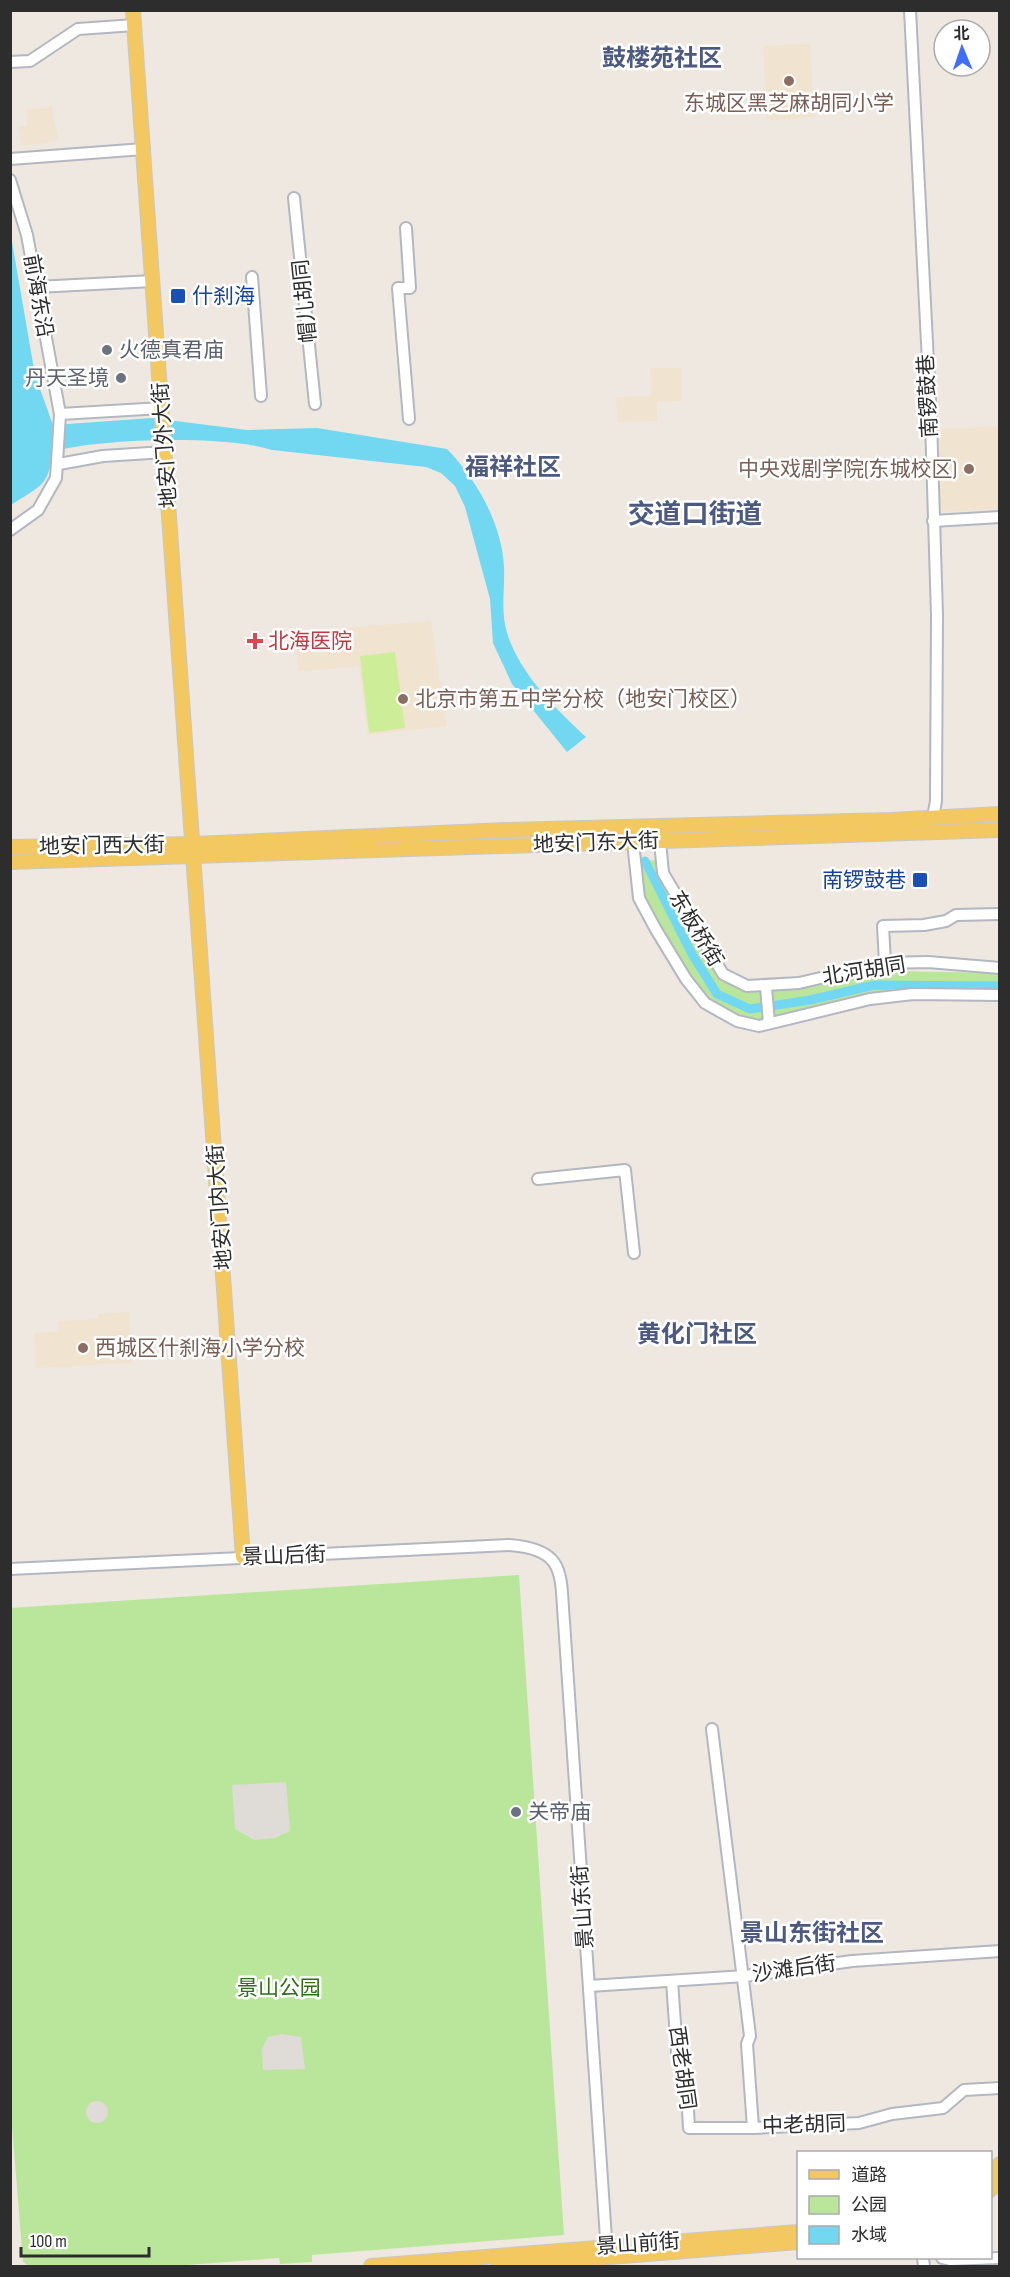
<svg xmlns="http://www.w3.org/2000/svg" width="1010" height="2277" viewBox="0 0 1010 2277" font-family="'Sofia Sans Condensed','Noto Sans SC',sans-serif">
	<rect width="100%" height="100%" fill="#efe8e0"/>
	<!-- education -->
	<g fill="#f0e4d0">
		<polygon points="810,43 814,117 767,120 763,46"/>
		<polygon points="52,106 58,140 22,146 18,127 28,125 26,110"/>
		<polygon points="650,368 681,368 682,401 657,402 657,421 617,422 616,397 651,396"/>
		<polygon points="999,426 999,509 941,512 936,429"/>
		<polygon points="431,621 447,726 368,735 359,667 299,671 295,632"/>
		<polygon points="129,1312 132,1363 35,1368 34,1333 59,1331 59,1321 98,1319 98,1314"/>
	</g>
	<!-- green -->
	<g fill="#bae69c">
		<polygon points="658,860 717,971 750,991 778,990 892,971 999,973 999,993 832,1003 760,1019 736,1016 711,1005 695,987 645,898 641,861"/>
		<polygon points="519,1575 564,2235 312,2255 312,2262 280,2264 279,2258 175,2266 29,2266 23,2262 10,2101 10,1608"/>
	</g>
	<!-- pitch -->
	<polygon fill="#ceed98" points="395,652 405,728 369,733 360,656"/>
	<!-- plaza -->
	<g fill="#dfdbd7">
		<polygon points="286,1782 290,1831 275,1838 254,1840 235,1829 232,1785"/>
		<polygon points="282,2034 301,2037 305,2069 263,2070 262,2049 268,2037"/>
		<circle cx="97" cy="2112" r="11"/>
	</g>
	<!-- water -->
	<path fill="#72d8f1" d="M10,230l25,145 18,50 99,-7 95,12 70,-2 130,21c30,31 55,75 57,118 1,24 -4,46 4,69 14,40 48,73 78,101l-19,15 -55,-68 -19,-41 -3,-44 -25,-92 -10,-21 -14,-13 -15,-6 -154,-17c-45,-15 -174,-12 -220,2 -3,36 -13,34 -41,53z"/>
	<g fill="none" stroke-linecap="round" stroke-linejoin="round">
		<!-- canal -->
		<polyline stroke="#72d8f1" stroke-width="9" points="645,861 692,954 717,994 750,1009 810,1000 874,985 1000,986"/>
		<defs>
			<g id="minor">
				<polyline points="910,10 931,421 937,615 936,801 933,817"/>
				<polyline points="10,62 30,61 78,29 135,25"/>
				<polyline points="10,159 144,149"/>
				<polyline points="10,180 27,235 60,414 56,478 38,510 10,530"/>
				<polyline points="294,198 315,404"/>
				<polyline points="406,228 410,288 398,288 409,419"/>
				<polyline points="252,277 261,396"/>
				<polyline points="36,287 153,281"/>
				<polyline points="60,414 162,408"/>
				<polyline points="59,464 103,456 165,452"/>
				<polyline points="933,521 1000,517"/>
				<polyline points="660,841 663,873 723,974 747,986 799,983 885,963 928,962 1000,968"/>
				<polyline points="633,842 639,898 655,928 686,979 705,1003 737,1021 759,1026 870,999 913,994 1000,995"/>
				<polyline points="885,963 883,926 924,925 946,921 956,915 1000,914"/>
				<polyline points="766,987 769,1023"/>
				<polyline points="538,1179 625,1170 634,1253"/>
				<path d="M10,1569l499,-24c58,4 51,30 55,77l43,631"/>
				<polyline points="712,1729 750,2036 747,2044 753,2128 859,2123 892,2114 943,2108 964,2090 1000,2088"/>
				<polyline points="672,1981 677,2052 686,2074 689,2128 753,2128"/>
				<polyline points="589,1986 745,1976 852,1961 1000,1951"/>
				<polyline points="923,2258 924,2266"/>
				<polyline points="942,2258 950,2260 1000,2258"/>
			</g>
			<g id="major">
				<polyline points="133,10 243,1557"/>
				<polyline points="10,847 194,844 506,830 891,820 1000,814"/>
				<polyline points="10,862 1000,830"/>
				<polyline points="990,2174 1000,2164"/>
				<polyline points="990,2190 1000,2179"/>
				<polyline points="371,2266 798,2232"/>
				<polyline points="498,2266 798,2242"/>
			</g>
		</defs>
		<!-- minor casing -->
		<use href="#minor" stroke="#b3b7c1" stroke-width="14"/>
		<!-- major casing -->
		<use href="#major" stroke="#c8c8c8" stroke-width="16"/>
		<!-- minor -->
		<use href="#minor" stroke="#fff" stroke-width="10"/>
		<!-- major -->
		<use href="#major" stroke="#f4c860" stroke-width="14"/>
	</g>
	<!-- markers -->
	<g fill="#8d6e63" stroke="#fff" stroke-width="2">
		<circle cx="789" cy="81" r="6"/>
		<circle cx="969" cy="469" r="6"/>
		<circle cx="403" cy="699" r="6"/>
		<circle cx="83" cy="1348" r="6"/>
	</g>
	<g fill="#1a4fb4" stroke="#fff" stroke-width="2">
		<rect x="170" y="288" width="16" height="16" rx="3"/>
		<rect x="912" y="872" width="16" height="16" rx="3"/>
	</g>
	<g fill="#6b7280" stroke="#fff" stroke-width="2">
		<circle cx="107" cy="350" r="6"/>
		<circle cx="121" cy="378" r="6"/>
		<circle cx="516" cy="1812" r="6"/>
	</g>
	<path fill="#e0444e" stroke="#fff" stroke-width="2" d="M252 632h6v6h6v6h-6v6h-6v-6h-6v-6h6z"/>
	<g text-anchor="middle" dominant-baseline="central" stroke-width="5" stroke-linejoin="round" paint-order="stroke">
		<!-- education labels -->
		<g font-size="21" fill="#785e54" stroke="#fff" text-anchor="start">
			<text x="789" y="103" text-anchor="middle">东城区黑芝麻胡同小学</text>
			<text x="957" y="469" text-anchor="end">中央戏剧学院(东城校区)</text>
			<text x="415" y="699">北京市第五中学分校（地安门校区）</text>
			<text x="95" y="1348">西城区什刹海小学分校</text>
		</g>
		<!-- street labels -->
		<g font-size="21" fill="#2d2d2d" stroke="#fff">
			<text transform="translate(38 296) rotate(80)">前海东沿</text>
			<text transform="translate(305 301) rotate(-96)">帽儿胡同</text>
			<text transform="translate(928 396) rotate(-93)">南锣鼓巷</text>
			<text transform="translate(165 445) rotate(-94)">地安门外大街</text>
			<text transform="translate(596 843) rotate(-2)">地安门东大街</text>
			<text transform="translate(102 846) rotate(-1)">地安门西大街</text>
			<text transform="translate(696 929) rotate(59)">东板桥街</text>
			<text transform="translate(864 971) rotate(-9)">北河胡同</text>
			<text transform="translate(220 1207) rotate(-94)">地安门内大街</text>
			<text transform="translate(284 1556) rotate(-2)">景山后街</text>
			<text transform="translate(583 1907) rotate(-94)">景山东街</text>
			<text transform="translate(794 1969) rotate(-8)">沙滩后街</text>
			<text transform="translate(682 2068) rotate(82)">西老胡同</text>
			<text transform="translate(804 2125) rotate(-2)">中老胡同</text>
			<text transform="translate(638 2244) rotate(-4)">景山前街</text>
		</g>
		<!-- transit labels -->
		<g font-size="21" fill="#164399" stroke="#fff" text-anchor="start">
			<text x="192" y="296">什刹海</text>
			<text x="906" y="880" text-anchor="end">南锣鼓巷</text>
		</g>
		<!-- worship labels -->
		<g font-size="21" fill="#5b616d" stroke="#fff" text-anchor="start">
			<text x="119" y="350">火德真君庙</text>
			<text x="109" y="378" text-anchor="end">丹天圣境</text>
			<text x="528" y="1812">关帝庙</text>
		</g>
		<!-- health labels -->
		<g font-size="21" fill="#be3a42" stroke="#fff" text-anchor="start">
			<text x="268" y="641">北海医院</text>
		</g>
		<!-- park labels -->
		<g font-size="21" fill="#316e1a" stroke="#fff">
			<text x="279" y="1988">景山公园</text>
		</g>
		<!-- quarter labels -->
		<g font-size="24" font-weight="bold" fill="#4c5980" stroke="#fff">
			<text x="662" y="58">鼓楼苑社区</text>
			<text x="513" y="467">福祥社区</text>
			<text x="697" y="1334">黄化门社区</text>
			<text x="812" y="1933">景山东街社区</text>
		</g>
		<!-- district labels -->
		<g font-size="27" font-weight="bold" fill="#4c5980" stroke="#fff">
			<text x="695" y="515">交道口街道</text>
		</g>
	</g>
	<!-- border -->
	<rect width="1010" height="2277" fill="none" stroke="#2d2d2d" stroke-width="24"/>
	<!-- legend -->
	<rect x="797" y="2151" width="195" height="108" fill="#ffffff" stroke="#ababab" stroke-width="1.5"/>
	<rect x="809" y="2170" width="30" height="9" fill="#f4c860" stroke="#ababab" stroke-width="1.5"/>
	<text x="851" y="2181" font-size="18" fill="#2d2d2d">道路</text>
	<rect x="809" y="2196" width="30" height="18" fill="#bae69c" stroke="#ababab" stroke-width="1.5"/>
	<text x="851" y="2211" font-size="18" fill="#2d2d2d">公园</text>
	<rect x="809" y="2226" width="30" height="18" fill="#72d8f1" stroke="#ababab" stroke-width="1.5"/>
	<text x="851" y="2241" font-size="18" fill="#2d2d2d">水域</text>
	<!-- north arrow -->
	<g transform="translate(962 48) rotate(358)"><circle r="28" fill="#ffffff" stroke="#ababab" stroke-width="1.5"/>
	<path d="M0-4.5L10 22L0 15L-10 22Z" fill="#3f6efd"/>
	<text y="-9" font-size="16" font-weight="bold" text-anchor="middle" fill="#2d2d2d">北</text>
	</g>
	<!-- scale -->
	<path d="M21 2247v9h128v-9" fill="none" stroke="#2d2d2d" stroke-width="3"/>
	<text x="30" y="2247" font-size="18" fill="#2d2d2d" stroke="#ffffff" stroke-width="4.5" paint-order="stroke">100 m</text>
</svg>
